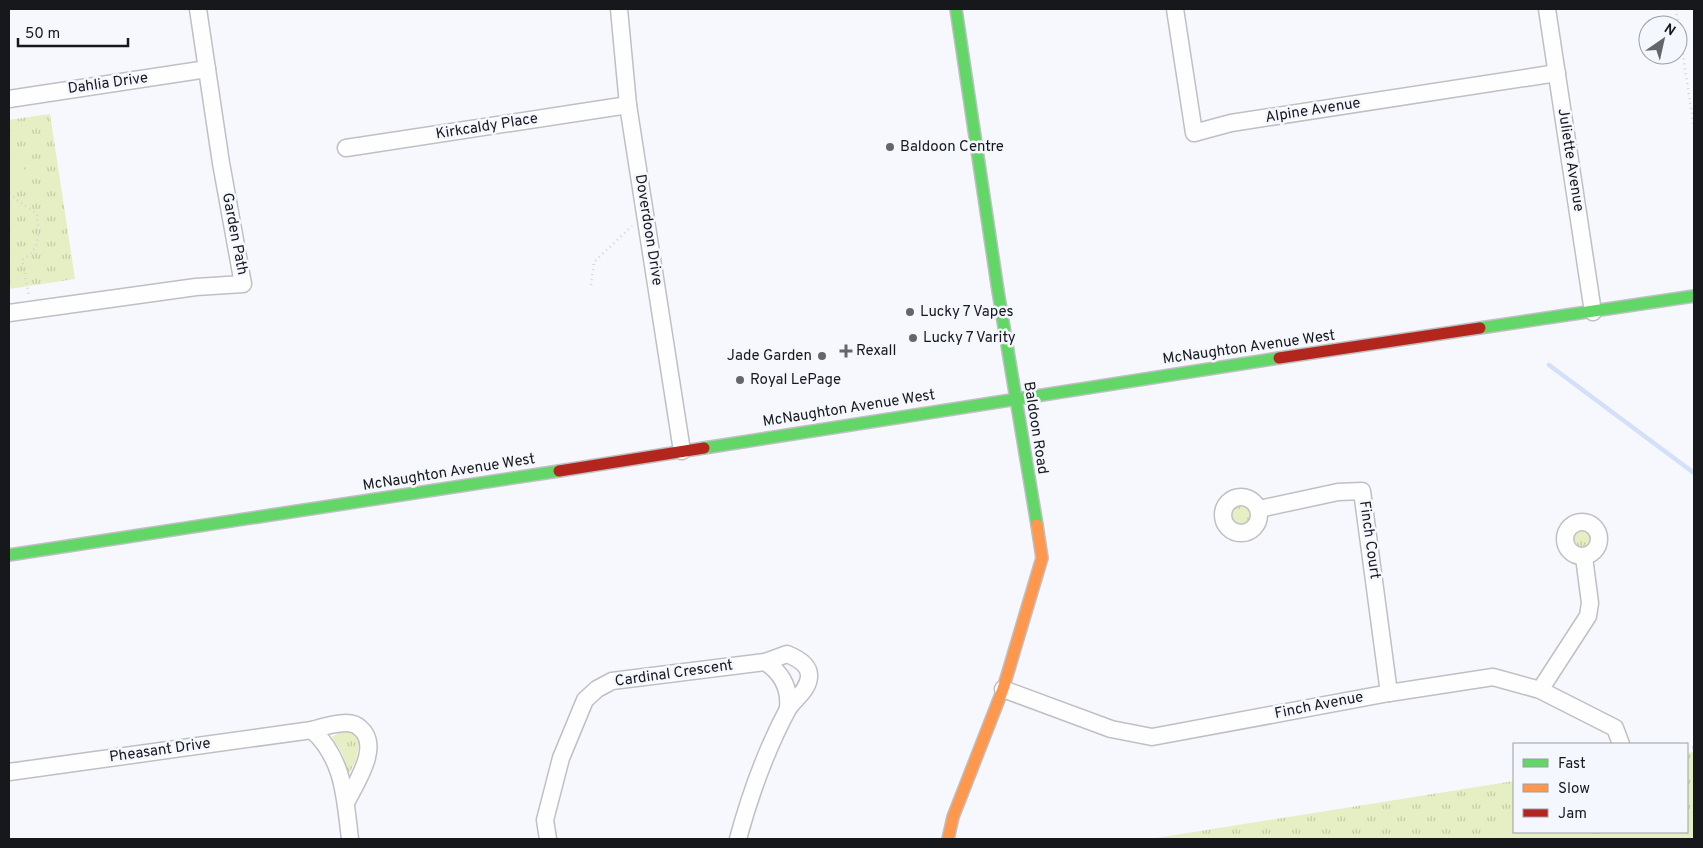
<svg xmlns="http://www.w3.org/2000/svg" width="1703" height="848" viewBox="0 0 1703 848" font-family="Overpass,sans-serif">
	<defs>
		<pattern id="grass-tufts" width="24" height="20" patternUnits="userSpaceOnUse" patternTransform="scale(1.25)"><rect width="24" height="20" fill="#e6eec3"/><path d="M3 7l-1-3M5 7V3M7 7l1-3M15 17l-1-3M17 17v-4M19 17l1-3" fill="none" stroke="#c5cba7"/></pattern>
	</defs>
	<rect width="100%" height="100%" fill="#f7f8fd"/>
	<!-- grass -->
	<g fill="url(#grass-tufts)">
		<polygon points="50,114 75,279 9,289 9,120"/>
		<circle cx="1241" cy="515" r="10"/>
		<circle cx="1581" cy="540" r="10"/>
		<polygon points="345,730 353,731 360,739 356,760 348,776 342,753 332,737"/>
		<polygon points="1694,752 1694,839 1150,839 1514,781 1514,832 1687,832 1687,753"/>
	</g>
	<!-- garden -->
	<g fill="#e6eec3">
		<polygon points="11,153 30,176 12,190 9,186 9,155"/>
		<polygon points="1687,806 1692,839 1604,839 1603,832 1687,832"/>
		<polygon points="1514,820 1514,832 1576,832 1577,839 1493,839 1491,824"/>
	</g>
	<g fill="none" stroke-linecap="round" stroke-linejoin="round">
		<!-- stream -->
		<polyline stroke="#d3e0f9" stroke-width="4.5" points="1549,365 1694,473"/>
		<defs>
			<g id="street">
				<polyline points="619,9 628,105 682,451"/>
				<polyline points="1175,9 1194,133 1231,123 1557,73"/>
				<polyline points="1547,9 1593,312"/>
				<polyline points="9,99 207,69"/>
				<polyline points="346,148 628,105"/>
				<polyline points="9,313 196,287 243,284 221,163 198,9"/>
				<circle cx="1241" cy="515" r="18"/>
				<polyline points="1259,509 1338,492 1362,491 1389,693"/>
				<circle cx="1582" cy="539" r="17"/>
				<path d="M765,662c17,11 25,26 23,46"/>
				<polyline points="1003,689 1111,729 1152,737 1389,693 1493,677 1540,690 1615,728 1621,744"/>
				<polyline points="1540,690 1588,616 1590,603 1584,557"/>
				<path d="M312,730c32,29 33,68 38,109"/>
				<path d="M9,772l303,-42c10,-3 23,-7 34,-7 5,0 11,2 14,5 22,18 -5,56 -14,75"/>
				<path d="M548,839l-3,-19 16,-62 24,-58 12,-11 15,-8 153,-19 22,-8c10,4 23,11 22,23 -1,14 -15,22 -21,32 -22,41 -38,86 -50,130"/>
			</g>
			<g id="fast">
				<polyline points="956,9 998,291 1037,525"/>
				<polyline points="1480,328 1694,296"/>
				<polyline points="704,448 1279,358"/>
				<polyline points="9,555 559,471"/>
			</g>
			<polyline id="slow" points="948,839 953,817 1003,689 1042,558 1037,525"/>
			<g id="jam">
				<polyline points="1279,358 1480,328"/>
				<polyline points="559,471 704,448"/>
			</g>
		</defs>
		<!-- street casing -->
		<use href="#street" stroke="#bfc0c3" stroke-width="19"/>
		<!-- fast casing -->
		<use href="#fast" stroke="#bfc0c3" stroke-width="14"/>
		<!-- slow casing -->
		<use href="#slow" stroke="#bfc0c3" stroke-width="14"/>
		<!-- jam casing -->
		<use href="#jam" stroke="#bfc0c3" stroke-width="14"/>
		<!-- path -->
		<g stroke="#d3d3d5" stroke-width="2.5" stroke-dasharray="1 4" stroke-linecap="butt">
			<polyline points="1676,9 1694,128"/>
			<path d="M9,194l28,20c2,19 4,36 -15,46l7,36"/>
			<polyline points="591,285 594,262 632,226"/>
			<polyline points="1687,748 1694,747"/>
		</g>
		<!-- street -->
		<use href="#street" stroke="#fefeff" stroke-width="16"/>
		<!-- fast -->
		<use href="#fast" stroke="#63d668" stroke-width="11"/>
		<!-- slow -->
		<use href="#slow" stroke="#ff974d" stroke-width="11"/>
		<!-- jam -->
		<use href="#jam" stroke="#b3261e" stroke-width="11"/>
	</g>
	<!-- markers -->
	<g fill="#65666a" stroke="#f5f7ff" stroke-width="2">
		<circle cx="890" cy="147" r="5"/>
		<circle cx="910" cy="312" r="5"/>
		<circle cx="913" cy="338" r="5"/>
		<path d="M843.5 343.5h5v5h5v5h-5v5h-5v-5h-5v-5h5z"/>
		<circle cx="822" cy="356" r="5"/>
		<circle cx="740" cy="380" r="5"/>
	</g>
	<g text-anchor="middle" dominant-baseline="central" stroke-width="5" stroke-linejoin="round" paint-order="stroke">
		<!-- street labels -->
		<g font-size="15" fill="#17181b" stroke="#f5f7ff">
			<text transform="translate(108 84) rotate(-8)">Dahlia Drive</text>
			<text transform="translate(1313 111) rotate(-9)">Alpine Avenue</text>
			<text transform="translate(487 127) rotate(-9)">Kirkcaldy Place</text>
			<text transform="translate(1570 160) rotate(81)">Juliette Avenue</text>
			<text transform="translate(648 230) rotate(81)">Doverdoon Drive</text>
			<text transform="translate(234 234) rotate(79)">Garden Path</text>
			<text transform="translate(1249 348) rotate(-8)">McNaughton Avenue West</text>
			<text transform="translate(849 409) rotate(-9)">McNaughton Avenue West</text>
			<text transform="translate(1035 428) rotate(81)">Baldoon Road</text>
			<text transform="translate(449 473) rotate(-9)">McNaughton Avenue West</text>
			<text transform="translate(1369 540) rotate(82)">Finch Court</text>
			<text transform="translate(674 674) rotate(-8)">Cardinal Crescent</text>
			<text transform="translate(1319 706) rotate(-11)">Finch Avenue</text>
			<text transform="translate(160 751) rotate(-8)">Pheasant Drive</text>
		</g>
		<!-- poi labels -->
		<g font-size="15" fill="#17181b" stroke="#f5f7ff" text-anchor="start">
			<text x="900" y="147">Baldoon Centre</text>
			<text x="920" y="312">Lucky 7 Vapes</text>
			<text x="923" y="338">Lucky 7 Varity</text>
			<text x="856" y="351">Rexall</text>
			<text x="812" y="356" text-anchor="end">Jade Garden</text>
			<text x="750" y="380">Royal LePage</text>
		</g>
	</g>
	<!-- border -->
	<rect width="1703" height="848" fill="none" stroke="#17181b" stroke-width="20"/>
	<!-- legend -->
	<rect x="1513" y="743" width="175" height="90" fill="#f5f7ff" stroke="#9c9ea4"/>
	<rect x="1523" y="759" width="25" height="8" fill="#63d668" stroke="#9c9ea4"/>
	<text x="1558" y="768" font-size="15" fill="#17181b">Fast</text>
	<rect x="1523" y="784" width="25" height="8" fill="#ff974d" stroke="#9c9ea4"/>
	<text x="1558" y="793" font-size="15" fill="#17181b">Slow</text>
	<rect x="1523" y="809" width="25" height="8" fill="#b3261e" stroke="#9c9ea4"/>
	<text x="1558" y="818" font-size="15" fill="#17181b">Jam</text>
	<!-- north arrow -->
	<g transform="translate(1663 40) rotate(34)"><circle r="24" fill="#f5f7ff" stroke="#9c9ea4"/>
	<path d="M0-4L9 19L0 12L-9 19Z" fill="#65666a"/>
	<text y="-8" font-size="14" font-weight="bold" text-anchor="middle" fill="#17181b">N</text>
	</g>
	<!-- scale -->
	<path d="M18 38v8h110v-8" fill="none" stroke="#17181b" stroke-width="2.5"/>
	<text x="25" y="38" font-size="15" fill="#17181b" stroke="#f5f7ff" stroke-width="4" paint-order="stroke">50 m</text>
</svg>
